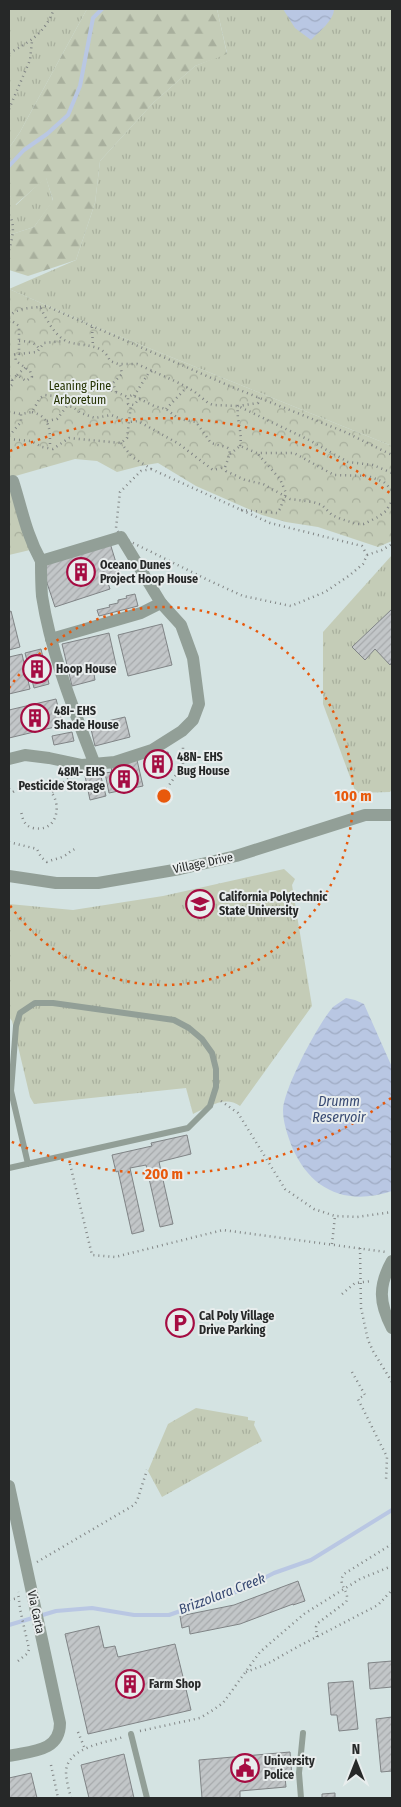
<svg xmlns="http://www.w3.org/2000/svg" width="401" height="1807" viewBox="0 0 401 1807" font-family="'Fira Sans Condensed',sans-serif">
	<defs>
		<pattern id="grass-tufts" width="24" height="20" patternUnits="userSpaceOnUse" patternTransform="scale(1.25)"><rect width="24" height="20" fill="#c4ccb7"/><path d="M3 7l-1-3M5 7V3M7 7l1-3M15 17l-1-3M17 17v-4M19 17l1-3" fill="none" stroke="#a8af9d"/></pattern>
		<pattern id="forest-firs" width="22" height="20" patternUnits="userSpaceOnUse" patternTransform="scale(1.25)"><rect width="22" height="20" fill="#c4ccb7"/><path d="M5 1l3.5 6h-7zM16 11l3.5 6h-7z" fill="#a8af9d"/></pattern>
		<pattern id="park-crowns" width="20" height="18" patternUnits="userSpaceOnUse" patternTransform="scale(1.25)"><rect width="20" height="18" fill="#c4ccb7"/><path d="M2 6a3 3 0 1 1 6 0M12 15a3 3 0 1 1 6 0" fill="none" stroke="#a8af9d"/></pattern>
		<pattern id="water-waves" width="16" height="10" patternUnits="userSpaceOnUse" patternTransform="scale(1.25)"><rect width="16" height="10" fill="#b9c7e3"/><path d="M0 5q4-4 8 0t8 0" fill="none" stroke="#9fabc3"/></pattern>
		<pattern id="building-hatch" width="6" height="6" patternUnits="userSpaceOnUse" patternTransform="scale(1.25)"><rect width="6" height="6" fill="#c2c6c8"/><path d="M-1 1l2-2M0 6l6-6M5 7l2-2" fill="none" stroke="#a7aaac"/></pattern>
	</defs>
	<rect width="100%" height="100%" fill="#e8eded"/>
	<!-- built -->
	<rect fill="#d4e3e2" x="9" y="9" width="383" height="1789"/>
	<!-- grass -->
	<g fill="url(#grass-tufts)">
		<polygon points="9,9 87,9 20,132 9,148"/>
		<polygon points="217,9 392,9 392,446 94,326 9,289 76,260 95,203 100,161 153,103 195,66 227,53"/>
		<polygon points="46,177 53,201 34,227 9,235 9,194 16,205"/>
		<polygon points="392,555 392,789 390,792 356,793 323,704 323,632"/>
		<path d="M284,869l11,10 -3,6 20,121 -72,100c-15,-11 -32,1 -47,8l-7,-26 -152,16 -4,-7 -18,-76 -3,-4v-113l64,6 90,-14z"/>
		<polygon points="196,1408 248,1417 248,1420 255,1421 254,1425 262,1441 162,1497 148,1471 168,1424"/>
	</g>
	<!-- forest -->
	<polygon fill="url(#forest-firs)" points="87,9 217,9 227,54 195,66 153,103 100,161 95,203 76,260 28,276 9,270 9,235 34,227 53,200 46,178 15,205 9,194 9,148 20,132"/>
	<!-- park -->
	<polygon fill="url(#park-crowns)" points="9,289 94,326 392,446 392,541 378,547 318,527 286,522 262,515 196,486 158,463 140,466 117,472 97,461 75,459 12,477 30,550 9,555"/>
	<!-- water -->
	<g fill="url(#water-waves)">
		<path d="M283,9h51c0,11 -15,23 -23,31l-16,-12z"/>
		<path d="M346,998l9,2 9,4 28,63v124c-45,15 -81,0 -100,-44 -4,-11 -9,-24 -9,-37 1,-22 35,-86 50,-103 4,-3 9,-6 13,-9z"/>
	</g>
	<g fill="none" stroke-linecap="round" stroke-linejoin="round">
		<!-- stream -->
		<g stroke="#b9c7e3" stroke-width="4">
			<polyline points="9,166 24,150 47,134 68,115 80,86 93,18 102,9"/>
			<polyline points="9,1625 56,1611 92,1608 134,1615 169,1615 241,1590 274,1573 311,1560 392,1510"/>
		</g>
	</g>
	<!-- building -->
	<g fill="url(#building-hatch)" stroke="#808486">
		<polygon points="110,543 121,579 108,583 110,589 55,607 41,565"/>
		<polygon points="135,594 138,606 99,616 97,610 110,607 109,605 118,603 118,600 127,598 126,596"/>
		<polygon points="392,609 392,662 390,665 375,649 365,660 352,647"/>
		<polygon points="11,611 20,647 9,650 9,612"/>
		<polygon points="162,624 172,665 128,676 118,635"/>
		<polygon points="109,633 117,669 94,674 95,680 72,686 62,644"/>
		<polygon points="41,649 49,684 34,688 25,653"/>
		<polygon points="22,654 30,689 9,694 9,657"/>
		<polygon points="56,699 63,725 9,738 9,710"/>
		<polygon points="125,717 130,737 95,746 90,725"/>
		<polygon points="72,732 74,741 54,745 52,736"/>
		<polygon points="168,752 172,770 149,776 144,758"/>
		<polygon points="137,760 143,786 109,793 105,773 112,772 111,767"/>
		<polygon points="100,773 106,796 90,800 85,776"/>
		<polygon points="187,1135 191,1154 159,1162 173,1224 160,1227 146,1165 130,1168 144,1231 132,1234 118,1171 116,1172 112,1155 152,1146 151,1143"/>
		<polygon points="298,1581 305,1601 293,1605 293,1604 240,1624 190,1634 189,1626 182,1628 180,1616 234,1605"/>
		<polygon points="99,1626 104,1648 115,1646 118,1657 175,1644 191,1710 88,1734 65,1634"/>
		<polygon points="392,1661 392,1687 370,1689 368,1663"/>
		<polygon points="353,1681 358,1729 339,1731 337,1715 331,1715 328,1683"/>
		<polygon points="392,1717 392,1771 381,1772 376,1719"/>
		<polygon points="290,1752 292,1777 285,1777 286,1787 240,1791 240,1798 202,1798 199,1760"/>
		<polygon points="124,1754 134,1798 89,1798 81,1765"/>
		<polygon points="31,1773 37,1798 9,1798 9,1778"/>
		<polygon points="335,1793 335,1798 322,1798 322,1794"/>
	</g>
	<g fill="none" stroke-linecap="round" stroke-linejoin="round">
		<!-- path -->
		<g stroke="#828686" stroke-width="2.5" stroke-dasharray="1 4" stroke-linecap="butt">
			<path d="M9,53c21,-11 36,-20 45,-44"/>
			<polyline points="9,109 30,60 32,41"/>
			<path d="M9,215c7,9 3,25 0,35"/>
			<polyline points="40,307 46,306 232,387 345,432 392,455"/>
			<path d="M9,317c7,-9 19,-9 31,-10 6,11 14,28 26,34 16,7 36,0 44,20l8,3h19l42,19 16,9 13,11 5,2 25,1 71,34 39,22 25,3 19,8"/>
			<polyline points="9,319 19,326 19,355"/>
			<polyline points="92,327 93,347"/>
			<path d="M19,341c10,0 16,1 21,9"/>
			<polyline points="9,355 37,352 44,343 64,341"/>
			<polyline points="17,375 26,367"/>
			<polyline points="9,376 12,380 12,385 9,388"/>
			<polyline points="12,380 17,375 26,381 32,377 30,371 16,361 15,355"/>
			<polyline points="116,392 113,383 122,374 120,364"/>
			<polyline points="134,396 148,374 152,371"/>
			<path d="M140,398l-6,7 -6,-1v-7l4,-2 22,11 12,3 13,10 17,3 15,21c19,6 23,1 14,24l1,4 19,9 18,4 27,15 23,3 9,3 10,10 9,4 16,5h7l14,-7 8,-6 6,-10"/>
			<polyline points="166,409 187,387"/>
			<polyline points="9,412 21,414"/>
			<path d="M32,412c19,5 18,18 18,36"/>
			<polyline points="47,421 57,419 67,406 73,407 81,413 95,418 111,415 129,422 138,421 179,444 213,470 225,467"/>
			<path d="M9,436l12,-14v-8l11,-2 8,-14 5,-3 10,1 18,4 11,-2c16,-17 25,-8 44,-1"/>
			<polyline points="9,439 31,441 42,447 53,449 69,438 121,443 127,438 131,405"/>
			<polyline points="121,443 132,457 150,468"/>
			<path d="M240,446c3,-13 -4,-26 -2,-40l20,-3 1,-6"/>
			<polyline points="230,454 240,446 257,453 294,453 334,475 368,476 384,482 392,490"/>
			<polygon points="151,469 270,523 362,546 367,555 363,564 350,575 325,592 291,606 243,596 210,581 121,537 116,528 120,492 141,471"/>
			<polyline points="241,510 277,513 280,509 286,493 280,479 257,453"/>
			<polyline points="367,555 382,550 392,544"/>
			<path d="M9,789l4,3c48,-32 59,44 20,36 -9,-2 -11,-10 -12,-18"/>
			<polyline points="52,792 72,775"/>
			<polyline points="162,803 166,790 183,764 183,745"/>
			<path d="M9,842l28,7 4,8 6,5c6,-3 12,-3 17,-6 4,-2 6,-5 11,-7"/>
			<polyline points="221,1101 238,1113 285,1189 314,1209 335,1216 357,1217 392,1212"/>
			<polyline points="70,1164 92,1255 115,1257 223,1230 386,1252"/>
			<polyline points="332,1244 335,1216"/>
			<polyline points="360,1248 361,1308 368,1340 373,1351 392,1382"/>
			<polyline points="342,1294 355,1283 372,1281"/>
			<polyline points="352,1372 365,1395 358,1399 387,1457 386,1481"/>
			<polyline points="37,1562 134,1505 137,1501 147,1470"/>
			<polyline points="9,1600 18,1598"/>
			<path d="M317,1637l-1,-10 2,-4 28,-21c5,-11 -10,-17 -2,-28l48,-30"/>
			<polyline points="18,1661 28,1653 29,1649 20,1609 18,1592"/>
			<polyline points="246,1672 267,1664 299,1646 378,1605 392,1590"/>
			<polyline points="140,1731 200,1718 213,1710 223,1703 260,1652 304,1614 360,1579 392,1566"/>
			<polyline points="78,1732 85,1749"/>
			<polyline points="51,1765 58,1798"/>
			<path d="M71,1798c-2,-8 -5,-18 -5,-27 2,-24 39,-28 57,-34"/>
		</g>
		<!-- lane -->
		<g stroke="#929f97" stroke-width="6">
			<polyline points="9,1168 188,1128 210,1106 216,1087 216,1069 212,1053 202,1039 189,1028 174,1020 53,1003 35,1003 20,1013 16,1026 11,1091 28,1164"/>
			<polyline points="131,1734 147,1798"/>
			<polyline points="301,1798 299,1773 303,1733"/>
		</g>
		<!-- street -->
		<g stroke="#929f97" stroke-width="12">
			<path d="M41,561c0,11 0,23 1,35 9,58 32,114 53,169"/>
			<polyline points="51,639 141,613 161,603"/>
			<path d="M9,759l16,-4 24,3 33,7 33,-3 37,-12 30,-19 11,-11 6,-16 -6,-46 -12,-33 -20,-22 -40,-66 -80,24c-15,-27 -19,-52 -28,-80"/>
			<polyline points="9,876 56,883 98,883 180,869 236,856 365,815 392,815"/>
			<path d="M392,1261c-14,25 -13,42 0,67"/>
			<path d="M9,1486l51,237c0,29 -29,28 -51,33"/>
		</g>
	</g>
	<!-- distance rings -->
	<g fill="none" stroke="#e8590c" stroke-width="2.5" stroke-dasharray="2.5 5">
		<path d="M9 688A189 189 0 1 1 9 904"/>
		<path d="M391 1098A378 378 0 0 1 10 1141M10 451A378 378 0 0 1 391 494"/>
	</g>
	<!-- icons -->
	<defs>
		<symbol id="building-ring" viewBox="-11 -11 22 22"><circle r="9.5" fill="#e8eded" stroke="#a50c42" stroke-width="1.5"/><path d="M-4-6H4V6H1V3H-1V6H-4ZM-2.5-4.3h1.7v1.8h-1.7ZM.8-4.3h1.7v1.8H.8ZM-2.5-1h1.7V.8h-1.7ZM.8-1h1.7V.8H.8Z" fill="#a50c42"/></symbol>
		<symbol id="university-ring" viewBox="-11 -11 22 22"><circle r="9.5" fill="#e8eded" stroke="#a50c42" stroke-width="1.5"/><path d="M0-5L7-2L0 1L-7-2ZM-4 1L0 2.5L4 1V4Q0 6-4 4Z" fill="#a50c42"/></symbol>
		<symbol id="parking-ring" viewBox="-11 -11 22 22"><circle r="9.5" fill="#e8eded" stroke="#a50c42" stroke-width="1.5"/><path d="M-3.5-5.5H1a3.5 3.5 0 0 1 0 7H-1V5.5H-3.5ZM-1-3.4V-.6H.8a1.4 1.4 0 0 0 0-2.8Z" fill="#a50c42"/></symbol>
		<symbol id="civic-ring" viewBox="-11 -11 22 22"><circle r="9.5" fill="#e8eded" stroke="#a50c42" stroke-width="1.5"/><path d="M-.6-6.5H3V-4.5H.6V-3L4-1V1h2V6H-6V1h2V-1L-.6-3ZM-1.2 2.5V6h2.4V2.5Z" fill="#a50c42"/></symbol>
	</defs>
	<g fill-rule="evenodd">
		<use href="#building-ring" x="65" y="556" width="32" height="32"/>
		<use href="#building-ring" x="21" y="653" width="32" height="32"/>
		<use href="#building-ring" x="19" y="702" width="32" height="32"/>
		<use href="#building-ring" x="142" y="748" width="32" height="32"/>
		<use href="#building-ring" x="108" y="763" width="32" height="32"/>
		<use href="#university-ring" x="184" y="888" width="32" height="32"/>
		<use href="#parking-ring" x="164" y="1307" width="32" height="32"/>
		<use href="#building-ring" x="114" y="1668" width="32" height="32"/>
		<use href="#civic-ring" x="229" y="1752" width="32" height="32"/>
	</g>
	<g text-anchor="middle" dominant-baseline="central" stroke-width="4" stroke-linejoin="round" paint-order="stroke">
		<!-- park labels -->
		<g font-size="12" fill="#253302" stroke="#e8eded">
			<text x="80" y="386">Leaning Pine<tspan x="80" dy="14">Arboretum</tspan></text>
		</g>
		<!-- poi labels -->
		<g font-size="12" font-weight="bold" fill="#262828" stroke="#e8eded" text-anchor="start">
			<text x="100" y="565">Oceano Dunes<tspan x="100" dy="14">Project Hoop House</tspan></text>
			<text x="56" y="669">Hoop House</text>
			<text x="54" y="711">48I- EHS<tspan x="54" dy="14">Shade House</tspan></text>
			<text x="177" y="757">48N- EHS<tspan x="177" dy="14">Bug House</tspan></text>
			<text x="105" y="772" text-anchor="end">48M- EHS<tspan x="105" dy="14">Pesticide Storage</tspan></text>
			<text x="219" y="897">California Polytechnic<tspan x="219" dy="14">State University</tspan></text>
			<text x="199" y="1316">Cal Poly Village<tspan x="199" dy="14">Drive Parking</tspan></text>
			<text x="149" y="1684">Farm Shop</text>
			<text x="264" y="1761">University<tspan x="264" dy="14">Police</tspan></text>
		</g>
		<!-- street labels -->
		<g font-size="12" fill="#262828" stroke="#e8eded">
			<text transform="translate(203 863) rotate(-12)">Village Drive</text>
			<text transform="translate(36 1612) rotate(78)">Via Carta</text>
		</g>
		<!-- water labels -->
		<g font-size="14" font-style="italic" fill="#374972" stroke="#e8eded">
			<text x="339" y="1101">Drumm<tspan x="339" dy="16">Reservoir</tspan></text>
			<text transform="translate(222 1594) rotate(-21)">Brizzolara Creek</text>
		</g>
	</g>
	<circle cx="164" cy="796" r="8" fill="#e8590c" stroke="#e8eded" stroke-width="2.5"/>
	<g font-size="15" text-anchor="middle" font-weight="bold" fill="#e8590c" stroke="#e8eded" stroke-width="4" stroke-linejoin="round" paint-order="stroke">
		<text x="353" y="801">100 m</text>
		<text x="164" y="1179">200 m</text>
	</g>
	<!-- border -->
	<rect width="401" height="1807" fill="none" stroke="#262828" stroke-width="20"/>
	<!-- north arrow -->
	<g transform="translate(356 1762)" stroke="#e8eded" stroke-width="4" paint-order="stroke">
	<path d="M0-4L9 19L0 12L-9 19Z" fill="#262828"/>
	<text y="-8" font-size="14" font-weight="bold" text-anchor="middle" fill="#262828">N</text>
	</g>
</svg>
